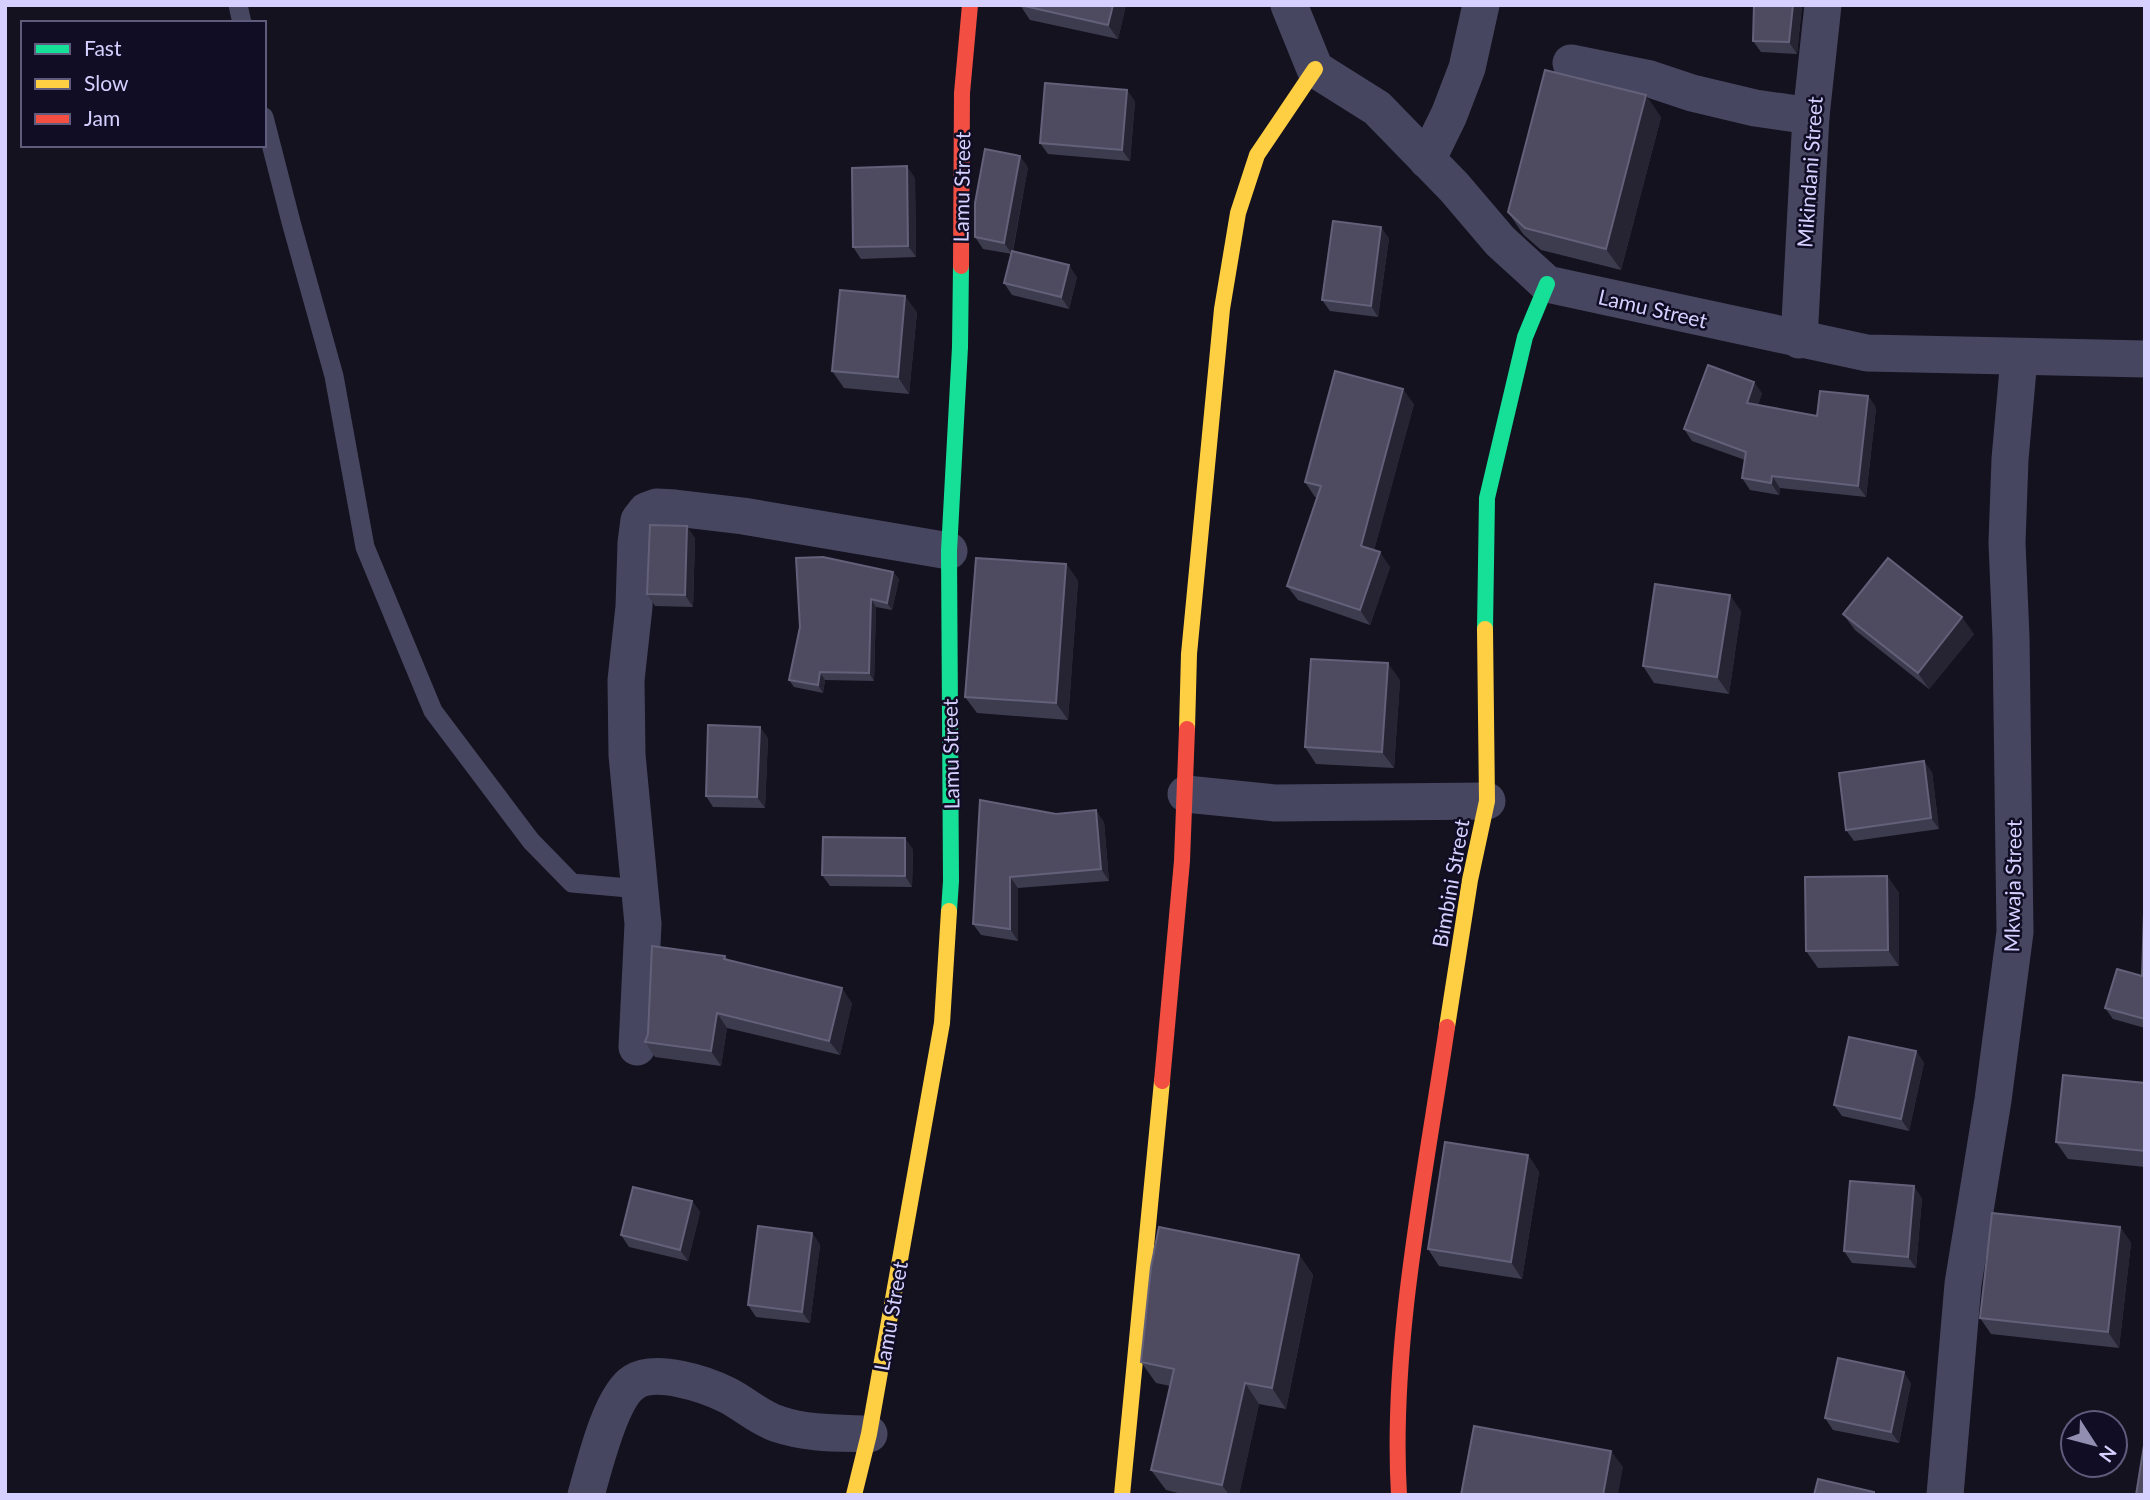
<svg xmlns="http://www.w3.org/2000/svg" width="2150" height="1500" viewBox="0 0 2150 1500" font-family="Lato,sans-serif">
	<rect width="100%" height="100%" fill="#14121f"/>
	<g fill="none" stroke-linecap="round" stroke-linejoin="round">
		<!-- lane -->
		<g stroke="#474660" stroke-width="19">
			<polyline points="238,5 242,23"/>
			<polyline points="264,117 291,222 334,376 365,547 433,711 531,841 572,883 640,889"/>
		</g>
		<!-- street -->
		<g stroke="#474660" stroke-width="37">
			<polyline points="1289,5 1315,69 1377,108 1454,187 1500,241 1547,284 1867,353 2145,359"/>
			<polyline points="1571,63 1650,79 1692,93 1755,108 1811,116"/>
			<polyline points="1427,160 1449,115 1467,68 1481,5"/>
			<polyline points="1799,340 1811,116 1823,5"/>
			<polyline points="1186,794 1275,803 1487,801"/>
			<polyline points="637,1047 643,924 627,755 626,680 634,607 636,543 639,520 646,511 657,507 675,508 743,516 949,551"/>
			<path d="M586,1495c8,-27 24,-98 48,-113 22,-14 71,2 93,13 18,9 32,23 51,29 29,10 61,9 91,10"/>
			<polyline points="1945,1495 1963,1284 1993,1100 2015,932 2011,637 2007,543 2010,459 2019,358"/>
		</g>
		<!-- fast -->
		<g stroke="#16e098" stroke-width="16">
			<polyline points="1485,629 1487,498 1525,337 1547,284"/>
			<polyline points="949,911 951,881 949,551 960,347 961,266"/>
		</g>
		<!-- slow -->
		<g stroke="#ffcf43" stroke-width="16">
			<polyline points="1187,729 1189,654 1222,309 1238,213 1257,155 1315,69"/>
			<polyline points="1447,1027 1470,880 1487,801 1485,629"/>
			<polyline points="854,1495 869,1434 942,1023 949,911"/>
			<polyline points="1122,1495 1162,1081"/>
		</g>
		<!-- jam -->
		<g stroke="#f24e42" stroke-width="16">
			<polyline points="961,266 962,93 970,5"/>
			<polyline points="1162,1081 1182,861 1187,729"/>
			<path d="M1399,1495c-9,-151 26,-318 48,-468"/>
		</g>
	</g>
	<!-- wall -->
	<g fill="#3d3b4e">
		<polygon points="1020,5 1126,5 1118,39 1030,20"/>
		<polygon points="1754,5 1802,5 1797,54 1761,52 1753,41"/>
		<polygon points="1135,101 1130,161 1048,154 1040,143"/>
		<polygon points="1661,117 1621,270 1541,250 1523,234 1508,212"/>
		<polygon points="1028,167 1013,251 1077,277 1069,309 1012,295 1004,283 1012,254 983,249 975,237"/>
		<polygon points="915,178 916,257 861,259 853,247"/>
		<polygon points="1389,238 1378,317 1330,311 1322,300"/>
		<polygon points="917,312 909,394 844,388 832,371"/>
		<polygon points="1762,393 1758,405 1817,416 1868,396 1876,408 1866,497 1780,488 1779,495 1750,490 1742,478 1745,460 1692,441 1684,429"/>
		<polygon points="1414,404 1374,550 1390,567 1370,625 1298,600 1287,586 1317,497 1315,497 1305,482"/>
		<polygon points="695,538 693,607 655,606 647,594"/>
		<polygon points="1066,564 1078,581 1068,720 977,713 965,697"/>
		<polygon points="893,572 899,579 892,610 876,607 874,681 825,680 823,693 794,687 789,680"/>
		<polygon points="1741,611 1729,694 1654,683 1643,666"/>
		<polygon points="1843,614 1974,634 1929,689 1855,630"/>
		<polygon points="1400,680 1394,768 1316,764 1305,747"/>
		<polygon points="768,738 765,808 713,807 706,796"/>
		<polygon points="1932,772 1939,829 1854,841 1846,830"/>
		<polygon points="980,800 1104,822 1109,881 1018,888 1018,941 981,935 973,924"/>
		<polygon points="913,849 912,887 830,886 822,875"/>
		<polygon points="1887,876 1899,893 1899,966 1818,968 1806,951"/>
		<polygon points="2145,913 2145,1028 2113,1019 2105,1008 2142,976"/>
		<polygon points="725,956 728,960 852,1003 840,1055 727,1028 721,1066 655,1057 645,1042"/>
		<polygon points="1916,1051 1924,1063 1909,1131 1842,1116 1834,1105"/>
		<polygon points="2145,1083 2145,1167 2068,1159 2056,1142"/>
		<polygon points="1528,1155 1539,1172 1522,1279 1439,1266 1428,1249"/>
		<polygon points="1922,1198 1916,1268 1852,1263 1844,1251"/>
		<polygon points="692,1201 700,1212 688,1261 629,1247 621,1235"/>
		<polygon points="2120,1227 2131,1243 2119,1348 1991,1334 1980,1318"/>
		<polygon points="812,1233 820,1245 810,1323 756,1317 748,1305"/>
		<polygon points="1299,1255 1313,1275 1286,1409 1259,1404 1239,1495 1186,1495 1166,1490 1151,1470 1170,1386 1156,1383 1141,1362"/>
		<polygon points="1911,1383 1899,1443 1833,1430 1825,1418"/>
	</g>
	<!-- shaded-wall -->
	<g fill="#262433">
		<polygon points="1113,5 1126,5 1118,39 1108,25"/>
		<polygon points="1793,5 1802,5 1797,54 1789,42"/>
		<polygon points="1127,90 1135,101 1130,161 1122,150"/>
		<polygon points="1646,95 1661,117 1621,270 1606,249"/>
		<polygon points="1020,156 1028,167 1012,254 1004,243"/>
		<polygon points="907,166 915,178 916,257 908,246"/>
		<polygon points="1381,227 1389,238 1378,317 1371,306"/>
		<polygon points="1069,265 1077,277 1069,309 1061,297"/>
		<polygon points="905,296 917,312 909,394 898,377"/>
		<polygon points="1754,382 1762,393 1755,414 1747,403"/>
		<polygon points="1403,389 1414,404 1371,561 1361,546"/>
		<polygon points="1868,396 1876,408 1866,497 1858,486"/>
		<polygon points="1772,476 1780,488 1779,495 1771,483"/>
		<polygon points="687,526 695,538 693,607 685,595"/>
		<polygon points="1380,552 1390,567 1370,625 1360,610"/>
		<polygon points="1066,564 1078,581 1068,720 1056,703"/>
		<polygon points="893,572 899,579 892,610 887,603"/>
		<polygon points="1730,595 1741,611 1729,694 1717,677"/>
		<polygon points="871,599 876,607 874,681 869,673"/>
		<polygon points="1962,617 1974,634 1929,689 1918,673"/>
		<polygon points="1388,663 1400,680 1394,768 1382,752"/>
		<polygon points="820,672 825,680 823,693 818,685"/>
		<polygon points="760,727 768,738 765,808 757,797"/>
		<polygon points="1924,761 1932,772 1939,829 1931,818"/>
		<polygon points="1096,810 1104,822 1109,881 1101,869"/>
		<polygon points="905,838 913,849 912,887 905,876"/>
		<polygon points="1887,876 1899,893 1899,966 1888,950"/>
		<polygon points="1010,877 1018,888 1018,941 1010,929"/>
		<polygon points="842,988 852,1003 840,1055 829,1041"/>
		<polygon points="717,1013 727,1028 721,1066 711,1051"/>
		<polygon points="1916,1051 1924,1063 1909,1131 1901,1119"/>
		<polygon points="1528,1155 1539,1172 1522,1279 1511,1262"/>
		<polygon points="1914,1186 1922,1198 1916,1268 1908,1257"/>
		<polygon points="692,1201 700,1212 688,1261 680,1250"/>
		<polygon points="2120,1227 2131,1243 2119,1348 2108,1332"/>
		<polygon points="812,1233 820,1245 810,1323 802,1312"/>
		<polygon points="1299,1255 1313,1275 1286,1409 1272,1388"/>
		<polygon points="1904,1372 1911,1383 1899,1443 1891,1432"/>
		<polygon points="1245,1383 1259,1404 1239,1495 1229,1495 1222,1485"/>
		<polygon points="1611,1451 1623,1467 1618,1495 1603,1495"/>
	</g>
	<!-- building -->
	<g fill="#4e4b61" stroke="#63607a" stroke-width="2">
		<polygon points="1020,5 1113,5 1108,25"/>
		<polygon points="1754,5 1793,5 1789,42 1753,41"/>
		<polygon points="1545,70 1646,95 1606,249 1525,228 1508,212"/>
		<polygon points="1045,83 1127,90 1122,150 1040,143"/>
		<polygon points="985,149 1020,156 1004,243 975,237 975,203"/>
		<polygon points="907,166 908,246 853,247 852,168"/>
		<polygon points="1333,221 1381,227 1371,306 1322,300"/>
		<polygon points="1012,251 1069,265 1061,297 1004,283"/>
		<polygon points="840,290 905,296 898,377 832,371"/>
		<polygon points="1708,365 1754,382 1747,403 1817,416 1820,391 1868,396 1858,486 1772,476 1771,483 1742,478 1746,452 1684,429"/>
		<polygon points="1335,371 1403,389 1361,546 1380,552 1360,610 1287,586 1321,486 1305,482"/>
		<polygon points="650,525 687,526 685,595 647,594"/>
		<polygon points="823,557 893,572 887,603 871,599 869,673 820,672 818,685 789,680 800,627 796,558"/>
		<polygon points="976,558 1066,564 1056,703 965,697"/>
		<polygon points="1888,558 1962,617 1918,673 1843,614"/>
		<polygon points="1655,584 1730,595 1717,677 1643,666"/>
		<polygon points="1311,659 1388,663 1382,752 1305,747"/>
		<polygon points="708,725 760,727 757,797 706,796"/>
		<polygon points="1924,761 1931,818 1846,830 1839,773"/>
		<polygon points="980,800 1056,814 1096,810 1101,869 1010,877 1010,929 973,924"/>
		<polygon points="823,837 905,838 905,876 822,875"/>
		<polygon points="1887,876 1888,950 1806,951 1805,877"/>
		<polygon points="2144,913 2145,913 2145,1019 2105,1008 2117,969 2142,976"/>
		<polygon points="652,946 725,956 724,959 842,988 829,1041 717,1013 711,1051 645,1042 648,1034"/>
		<polygon points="1849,1037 1916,1051 1901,1119 1834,1105"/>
		<polygon points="2063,1075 2145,1083 2145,1151 2056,1142"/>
		<polygon points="1445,1142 1528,1155 1511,1262 1428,1249"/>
		<polygon points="1850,1181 1914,1186 1908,1257 1844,1251"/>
		<polygon points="633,1187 692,1201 680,1250 621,1235"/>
		<polygon points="1992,1213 2120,1227 2108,1332 1980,1318"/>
		<polygon points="758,1226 812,1233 802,1312 748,1305"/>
		<polygon points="1159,1227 1299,1255 1272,1388 1245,1383 1222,1485 1151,1470 1174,1369 1141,1362 1151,1267"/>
		<polygon points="1838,1358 1904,1372 1891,1432 1825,1418"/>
		<polygon points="1474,1426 1611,1451 1603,1495 1461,1495"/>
		<polygon points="2145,1439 2145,1495 2136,1495"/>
		<polygon points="1818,1479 1874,1492 1874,1495 1814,1495"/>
	</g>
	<g text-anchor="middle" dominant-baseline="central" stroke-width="5" stroke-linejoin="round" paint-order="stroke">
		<!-- street labels -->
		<g font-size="21" fill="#d5d0ff" stroke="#100d24">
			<text transform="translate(1809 172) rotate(-86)">Mikindani Street</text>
			<text transform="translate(961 187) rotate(-89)">Lamu Street</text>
			<text transform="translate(1653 308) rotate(13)">Lamu Street</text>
			<text transform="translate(950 754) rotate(-91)">Lamu Street</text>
			<text transform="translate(1450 883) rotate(-80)">Bimbini Street</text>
			<text transform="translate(2012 886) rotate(-89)">Mkwaja Street</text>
			<text transform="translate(890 1316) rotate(-80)">Lamu Street</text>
		</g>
	</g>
	<!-- border -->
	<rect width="2150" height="1500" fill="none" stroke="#d5d0ff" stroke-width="14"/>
	<!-- legend -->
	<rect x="21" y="21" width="245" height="126" fill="#100d24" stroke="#5f5b7c" stroke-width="2"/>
	<rect x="35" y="44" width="35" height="10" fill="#16e098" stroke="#5f5b7c" stroke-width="2"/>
	<text x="84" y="56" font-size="21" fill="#d5d0ff">Fast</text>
	<rect x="35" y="79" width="35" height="10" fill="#ffcf43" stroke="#5f5b7c" stroke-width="2"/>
	<text x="84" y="91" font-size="21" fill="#d5d0ff">Slow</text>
	<rect x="35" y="114" width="35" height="10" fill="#f24e42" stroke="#5f5b7c" stroke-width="2"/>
	<text x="84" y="126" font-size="21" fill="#d5d0ff">Jam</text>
	<!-- north arrow -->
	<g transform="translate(2094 1444) rotate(126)"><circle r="33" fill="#100d24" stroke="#5f5b7c" stroke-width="2"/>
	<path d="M0-5L12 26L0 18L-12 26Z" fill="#918eb1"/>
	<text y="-10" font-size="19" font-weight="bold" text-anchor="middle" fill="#d5d0ff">N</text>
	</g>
</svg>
